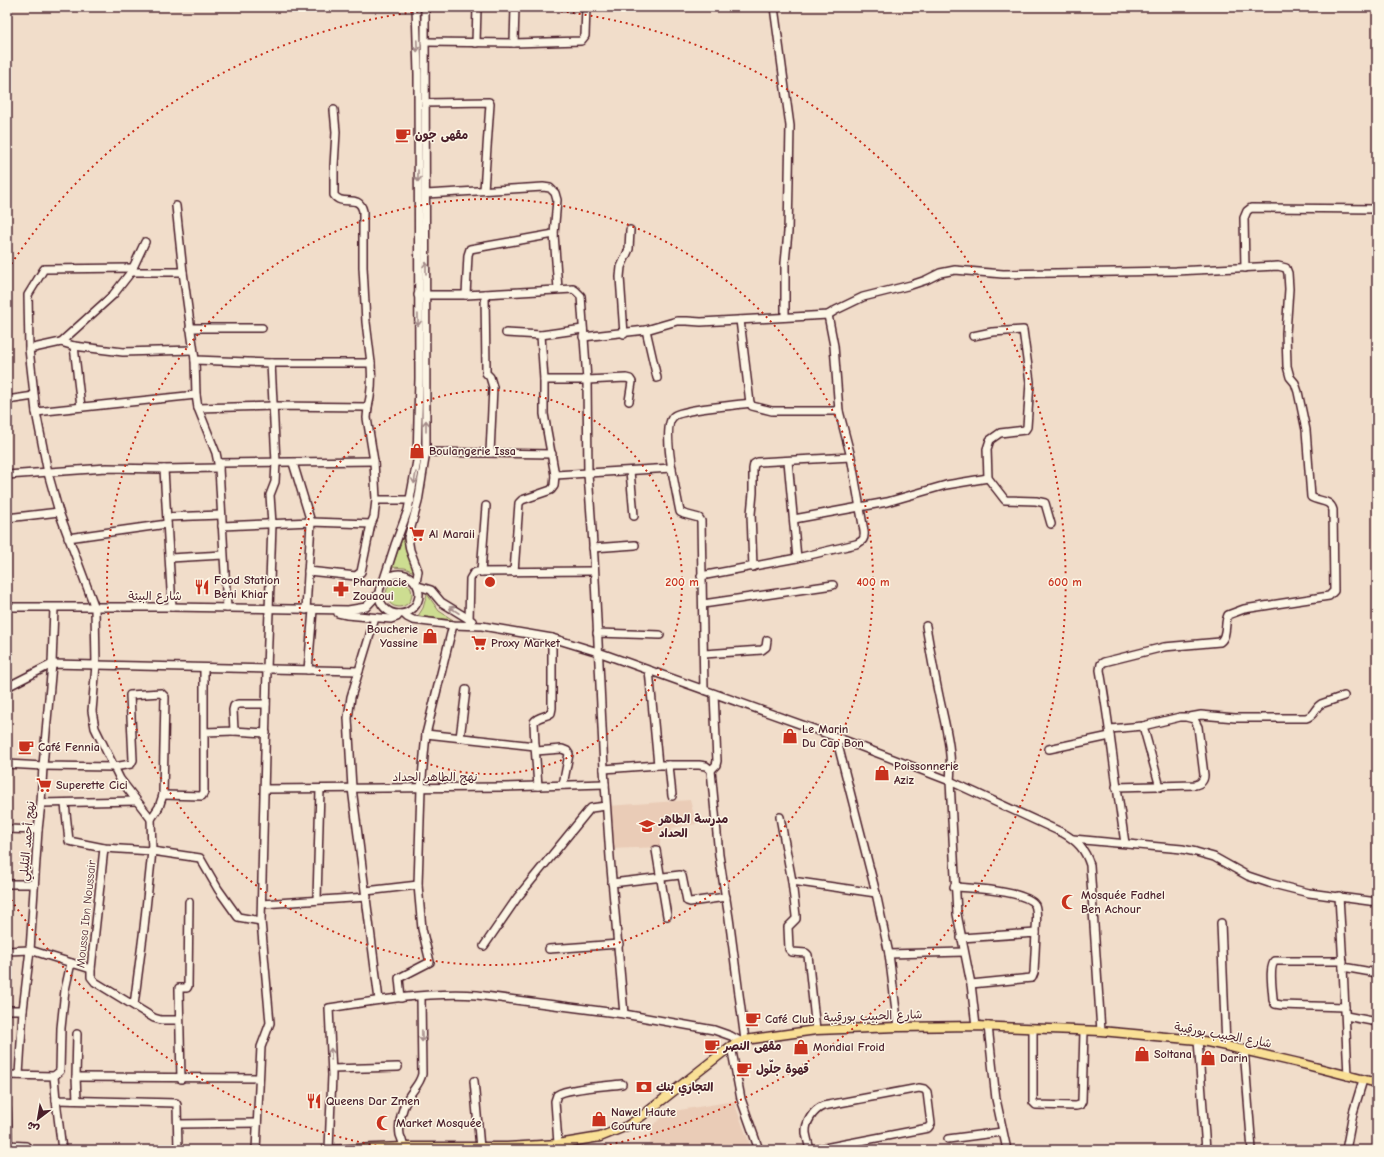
<svg xmlns="http://www.w3.org/2000/svg" width="1384" height="1157" viewBox="0 0 1384 1157" font-family="'Comic Neue','Playpen Sans Arabic',sans-serif">
	<rect width="100%" height="100%" fill="#f1ddca"/>
	<filter id="ink" filterUnits="userSpaceOnUse"><feTurbulence type="fractalNoise" baseFrequency=".025" numOctaves="2"/><feDisplacementMap in="SourceGraphic" scale="8" xChannelSelector="R" yChannelSelector="G"/><feConvolveMatrix kernelMatrix="1 2 1 2 8 2 1 2 1" color-interpolation-filters="sRGB"/></filter>
	<g filter="url(#ink)">
		<!-- built -->
		<g fill="#eaccb7">
			<polygon points="690,800 696,824 672,828 673,837 660,838 660,847 611,849 608,806"/>
			<polygon points="734,1101 738,1113 752,1150 650,1150 651,1127 660,1119 674,1111"/>
		</g>
		<!-- green -->
		<g fill="#cddd91" stroke="#8c7e5e">
			<polygon points="403,537 406,550 414,572 405,568 392,567"/>
			<circle cx="399" cy="594" r="13"/>
			<polygon points="427,594 439,611 453,620 418,616 423,608"/>
		</g>
		<g fill="none" stroke-linecap="round" stroke-linejoin="round">
			<defs>
				<g id="minor">
					<polyline points="774,7 790,126 788,232 785,263 785,317"/>
					<polyline points="425,42 514,43 581,41 585,36 586,7"/>
					<polyline points="476,43 477,7"/>
					<polyline points="514,43 515,7"/>
					<polyline points="425,103 489,102 490,104 484,190"/>
					<polyline points="426,194 543,187 550,188 555,193 557,200 554,234 558,289"/>
					<polyline points="176,206 183,272"/>
					<polyline points="133,268 44,269 28,295 29,349 36,412 48,473 59,512 95,608 96,665 92,711 95,728 120,779 151,819"/>
					<polyline points="1245,268 1244,218 1247,211 1251,208 1377,209"/>
					<polyline points="131,272 183,272 195,360 196,395 198,408 216,453 219,468 227,608"/>
					<polyline points="485,294 486,369 486,373 490,377 493,387 490,453"/>
					<polyline points="418,295 466,295 573,289 576,291 581,296 587,380 588,474 594,558 604,769 610,857 624,1014"/>
					<polyline points="466,295 468,255 470,249 554,234"/>
					<polyline points="740,320 750,403 752,406 772,411 839,411"/>
					<polyline points="190,328 262,328"/>
					<polyline points="646,330 657,378"/>
					<polyline points="506,333 541,335 544,380"/>
					<polyline points="624,334 620,277 621,267 629,249 630,230"/>
					<polyline points="541,335 583,329"/>
					<polyline points="973,336 992,332 1023,330 1030,382 1027,427 1025,430 1000,433 990,440 987,449 988,478 1005,500 1036,501 1045,503 1051,524"/>
					<path d="M583,337l63,-7 31,-9h10l14,1 127,-7 8,-5 27,-13 48,-12 15,-5 14,-7 15,-3 48,4 173,-3 102,-5 8,2 2,5 1,16 -3,44 1,33 3,11 5,6 3,9 8,38 5,67c8,5 19,2 22,13l1,81 -5,5 -85,13 -16,6c-4,8 0,21 -8,27l-56,5 -60,15 -3,2 -1,6c10,57 16,115 25,173"/>
					<polyline points="61,342 113,295 131,272 145,242"/>
					<polyline points="74,346 81,407"/>
					<polyline points="29,349 61,342 74,346 123,352 193,350"/>
					<path d="M195,360l76,3h100l-5,-41 -3,-55v-56c-4,-18 -21,-4 -29,-16v-29l2,-34 -2,-22"/>
					<polyline points="7,400 34,396"/>
					<path d="M368,407c4,-15 4,-29 3,-44"/>
					<polyline points="198,408 273,406 368,407 367,418 374,461 376,500 411,500"/>
					<polyline points="36,412 196,395"/>
					<polyline points="426,452 552,454"/>
					<polyline points="788,461 797,558"/>
					<polyline points="219,463 374,461"/>
					<polyline points="164,469 172,607"/>
					<polyline points="630,471 634,516"/>
					<polyline points="7,475 106,468 164,469 219,468"/>
					<polyline points="555,475 672,468"/>
					<polyline points="167,517 221,515"/>
					<polyline points="7,518 59,512"/>
					<polyline points="794,519 887,502 946,485 988,478"/>
					<polyline points="222,526 311,522 293,463"/>
					<polyline points="68,538 167,524"/>
					<polyline points="593,548 635,545"/>
					<polyline points="170,558 223,555"/>
					<polyline points="753,567 751,514 753,493 753,469 754,464 758,462 851,457 839,411 834,346 828,315"/>
					<polyline points="308,571 356,576 361,572 371,524 374,517 376,500"/>
					<polyline points="481,572 486,506"/>
					<polyline points="514,572 519,503 522,500 551,490 554,486 555,475 544,414 544,380 587,380 626,378 630,379 632,382 629,401"/>
					<circle cx="399" cy="594" r="20"/>
					<path d="M701,576l96,-18 59,-14c7,-3 9,-5 8,-13l-13,-74"/>
					<polyline points="383,582 395,545 408,510 417,461 419,378 418,74 416,7"/>
					<polyline points="416,583 418,571 410,550 408,538 418,502 426,452 425,7"/>
					<polyline points="418,586 431,590 441,602 472,621"/>
					<polyline points="703,604 833,585"/>
					<polyline points="7,607 172,607 348,610 366,607 379,593"/>
					<polyline points="306,610 311,522 371,524"/>
					<polyline points="338,613 347,615 391,619 397,617 399,614"/>
					<path d="M404,614l3,3 6,3 40,5 29,1 70,12 46,14 238,85 114,44 113,52c14,8 22,16 27,32l11,166"/>
					<polyline points="375,618 351,697 348,718 352,788 379,1000"/>
					<polyline points="469,620 470,579 473,574 476,572 594,571"/>
					<path d="M926,626c4,23 8,47 13,70 6,29 14,55 11,85l7,133 14,70 5,42"/>
					<polyline points="597,633 660,635"/>
					<polyline points="704,654 762,650 766,647 767,640"/>
					<polyline points="308,670 313,610"/>
					<polyline points="649,670 658,765"/>
					<polyline points="7,687 52,664 359,671"/>
					<path d="M704,690l-3,-169 -2,-3 -15,-4 -4,-2c-3,-17 -20,-87 -6,-96 4,-3 10,-3 15,-5 20,-4 41,-5 61,-8"/>
					<path d="M1190,717l11,-2 34,3h71c9,-2 8,-10 15,-14l23,-8"/>
					<polyline points="1143,726 1160,787"/>
					<path d="M1110,729l33,-3 37,-9h6l8,2 4,8 6,48c0,6 -4,9 -9,10l-79,2"/>
					<polyline points="234,731 266,733"/>
					<polyline points="205,732 234,731 233,710 234,706 238,704 266,704"/>
					<polyline points="426,734 535,746 538,786"/>
					<polyline points="836,737 876,893 889,954 898,1027"/>
					<polyline points="460,738 466,690"/>
					<path d="M535,746l-1,-24c4,-6 12,-5 17,-9l1,-5v-70"/>
					<polyline points="1049,749 1110,736"/>
					<polyline points="536,751 562,749 567,751 569,754 563,785"/>
					<polyline points="7,764 43,766 114,767 131,764 133,760 130,695 161,693 165,697 163,795 159,807 151,819 152,851 144,928 134,1005"/>
					<polyline points="669,765 672,796"/>
					<polyline points="604,769 658,765 699,765 706,766 711,770 719,855 729,918 745,1040"/>
					<polyline points="711,770 716,765 717,761 714,694"/>
					<polyline points="265,789 504,787 605,784"/>
					<polyline points="163,795 202,796 204,792 204,668"/>
					<polyline points="41,803 136,801"/>
					<polyline points="65,804 69,841 104,848 152,851 200,858 218,889 238,917 261,921"/>
					<polyline points="780,817 792,881 796,916 796,919 788,927 789,949 792,952 806,953 808,955 816,1030"/>
					<polyline points="7,829 38,830"/>
					<polyline points="1073,839 1182,849 1196,852 1214,857 1248,876 1269,883 1309,893 1377,902"/>
					<polyline points="104,848 91,969 91,977 95,982 154,1018 161,1020 179,1020"/>
					<polyline points="656,850 667,916"/>
					<polyline points="792,881 876,893"/>
					<polyline points="612,883 680,875 682,876 687,901 690,902 726,897"/>
					<polyline points="7,884 34,884"/>
					<path d="M954,887c16,1 73,4 81,18 3,7 1,20 1,28"/>
					<polyline points="366,891 418,885"/>
					<polyline points="1339,896 1343,967 1348,1076"/>
					<polyline points="317,899 320,789"/>
					<polyline points="262,904 367,897"/>
					<polyline points="1221,923 1226,1046"/>
					<polyline points="961,938 1036,933 1034,973 1032,978 971,984"/>
					<polyline points="484,946 517,898 588,811 591,808 606,806"/>
					<polyline points="549,949 619,944"/>
					<polyline points="7,951 30,950 91,969"/>
					<polyline points="889,954 964,952"/>
					<path d="M1343,961h-68c-7,6 -2,30 -2,39l2,4 6,1 64,2"/>
					<polyline points="1343,967 1377,973"/>
					<polyline points="401,998 399,978 430,962 422,929 418,885 421,788 426,734 453,625"/>
					<polyline points="7,1010 23,1010"/>
					<polyline points="1346,1016 1377,1022"/>
					<polyline points="988,1026 996,1099 1007,1150"/>
					<polyline points="1033,1029 1033,1102 1036,1105 1076,1106 1080,1105 1082,1101 1084,1031"/>
					<polyline points="77,1034 76,1077 77,1100"/>
					<polyline points="1198,1040 1206,1150"/>
					<polyline points="731,1046 741,1099 759,1150"/>
					<polyline points="1244,1049 1252,1150"/>
					<polyline points="332,1069 398,1067"/>
					<polyline points="7,1075 54,1076 56,1100 176,1103 177,1105 178,1150"/>
					<polyline points="19,1075 23,1010 30,950 38,830 41,803 43,766 52,664 54,608"/>
					<polyline points="54,1076 60,1071 61,1028 65,990 71,963"/>
					<polyline points="76,1077 259,1078"/>
					<polyline points="181,1079 179,990 179,988 187,988 188,986 189,902"/>
					<polyline points="474,1081 480,1148"/>
					<polyline points="56,1100 62,1150"/>
					<polyline points="7,1110 8,1145"/>
					<polyline points="178,1124 257,1123"/>
					<polyline points="948,1139 1002,1132"/>
					<path d="M558,1144l-3,-43 2,-6c10,-7 51,-9 65,-11"/>
					<polyline points="7,1145 26,1146 30,1150"/>
					<path d="M329,1149l3,-74 -3,-67c49,-8 99,-16 148,-13l147,19 90,16 17,6 9,5"/>
					<polyline points="256,1150 261,1047 270,1023 261,921 267,669 272,524 270,495 275,482 276,462 271,363"/>
					<path d="M404,1150c0,-5 -2,-10 -4,-15 -2,-12 2,-27 8,-37 5,-9 12,-14 14,-24l-1,-77"/>
					<path d="M810,1150c-1,-5 -3,-11 -4,-17 -1,-10 7,-23 17,-27l96,-18 5,1 3,3 4,32 -3,4 -114,22"/>
					<polyline points="1346,1150 1353,1113 1363,1080"/>
				</g>
				<polyline id="major" points="325,1150 404,1147 507,1147 558,1144 600,1137 627,1126 642,1116 731,1046 745,1040 816,1030 898,1027 976,1026 1101,1031 1198,1040 1226,1046 1299,1063 1377,1083"/>
			</defs>
			<!-- minor casing -->
			<use href="#minor" stroke="#4a1f2b" stroke-width="10"/>
			<!-- major casing -->
			<use href="#major" stroke="#4a1f2b" stroke-width="11"/>
			<!-- minor -->
			<use href="#minor" stroke="#fcf5e5" stroke-width="7"/>
			<!-- major -->
			<use href="#major" stroke="#f9df96" stroke-width="8"/>
		</g>
		<!-- one-way arrows -->
		<defs><path id="oneway-shaft" d="M-6 0H5M1.5-3L5.5 0L1.5 3" fill="none" stroke-width="1.6" stroke-linecap="round" stroke-linejoin="round"/></defs>
		<g stroke="#a38a88">
			<use href="#oneway-shaft" transform="translate(417 46) rotate(88)"/>
			<use href="#oneway-shaft" transform="translate(418 176) rotate(90)"/>
			<use href="#oneway-shaft" transform="translate(426 268) rotate(-90)"/>
			<use href="#oneway-shaft" transform="translate(418 320) rotate(89)"/>
			<use href="#oneway-shaft" transform="translate(426 426) rotate(-90)"/>
			<use href="#oneway-shaft" transform="translate(415 478) rotate(99)"/>
			<use href="#oneway-shaft" transform="translate(454 610) rotate(-147)"/>
			<use href="#oneway-shaft" transform="translate(422 1036) rotate(89)"/>
			<use href="#oneway-shaft" transform="translate(331 1054) rotate(-92)"/>
		</g>
	</g>
	<!-- distance rings -->
	<g fill="none" stroke="#c8321e" stroke-width="2" stroke-dasharray="2 4">
		<circle cx="490" cy="582" r="192"/>
		<circle cx="490" cy="582" r="383"/>
		<path d="M400 1150A575 575 0 0 1 8 895M8 269A575 575 0 0 1 485 7M495 7A575 575 0 0 1 580 1150"/>
	</g>
	<!-- icons -->
	<defs>
		<symbol id="cafe-bare" viewBox="-9 -9 18 18"><path d="M-5.5-4.5H6V0H3Q3 3.5 0 3.5H-2.5Q-5.5 3.5-5.5 0ZM3-3.2v2h1.7v-2ZM-6 4.5H4V6H-6Z" fill="#c8321e" stroke="#fcf5e5" stroke-width="2.5" paint-order="stroke"/></symbol>
		<symbol id="shop-bare" viewBox="-9 -9 18 18"><path d="M-5-2.5h2.3a2.7 3.5 0 0 1 5.4 0H5L5.5 6h-11ZM-1.5-2.5h3a1.5 2.3 0 0 0-3 0Z" fill="#c8321e" stroke="#fcf5e5" stroke-width="2.5" paint-order="stroke"/></symbol>
		<symbol id="supermarket-bare" viewBox="-9 -9 18 18"><path d="M-6-5.5h2.5l.6 2H6L4.5 2H-2.5L-4.4-4H-6ZM-1.5 3.2a1.3 1.3 0 1 0 .1 0ZM3 3.2a1.3 1.3 0 1 0 .1 0Z" fill="#c8321e" stroke="#fcf5e5" stroke-width="2.5" paint-order="stroke"/></symbol>
		<symbol id="restaurant-bare" viewBox="-9 -9 18 18"><path d="M-5-6h1v4h1v-4h1v4h1v-4h1v5L-1.5 .5V6h-2V.5L-5-1ZM5-6V6H3V1.5H1.5Q1.5-4 5-6Z" fill="#c8321e" stroke="#fcf5e5" stroke-width="2.5" paint-order="stroke"/></symbol>
		<symbol id="pharmacy-bare" viewBox="-9 -9 18 18"><path d="M-2-6h4v4h4v4h-4v4h-4v-4h-4v-4h4Z" fill="#c8321e" stroke="#fcf5e5" stroke-width="2.5" paint-order="stroke"/></symbol>
		<symbol id="school-bare" viewBox="-9 -9 18 18"><path d="M0-5L7-2L0 1L-7-2ZM-4 1L0 2.5L4 1V4Q0 6-4 4Z" fill="#c8321e" stroke="#fcf5e5" stroke-width="2.5" paint-order="stroke"/></symbol>
		<symbol id="mosque-bare" viewBox="-9 -9 18 18"><path d="M3.5-4.9A6 6 0 1 0 3.5 4.9A5 5 0 1 1 3.5-4.9Z" fill="#c8321e" stroke="#fcf5e5" stroke-width="2.5" paint-order="stroke"/></symbol>
		<symbol id="bank-bare" viewBox="-9 -9 18 18"><path d="M-6-4H6V4H-6ZM0-2.3a2.3 2.3 0 1 0 0 4.6a2.3 2.3 0 1 0 0-4.6Z" fill="#c8321e" stroke="#fcf5e5" stroke-width="2.5" paint-order="stroke"/></symbol>
	</defs>
	<g fill-rule="evenodd">
		<use href="#cafe-bare" x="392" y="124" width="22" height="22"/>
		<use href="#shop-bare" x="406" y="440" width="22" height="22"/>
		<use href="#supermarket-bare" x="406" y="523" width="22" height="22"/>
		<use href="#restaurant-bare" x="191" y="576" width="22" height="22"/>
		<use href="#pharmacy-bare" x="330" y="578" width="22" height="22"/>
		<use href="#shop-bare" x="419" y="625" width="22" height="22"/>
		<use href="#supermarket-bare" x="468" y="632" width="22" height="22"/>
		<use href="#shop-bare" x="779" y="725" width="22" height="22"/>
		<use href="#cafe-bare" x="15" y="736" width="22" height="22"/>
		<use href="#shop-bare" x="871" y="762" width="22" height="22"/>
		<use href="#supermarket-bare" x="33" y="774" width="22" height="22"/>
		<use href="#school-bare" x="636" y="815" width="22" height="22"/>
		<use href="#mosque-bare" x="1058" y="891" width="22" height="22"/>
		<use href="#cafe-bare" x="742" y="1008" width="22" height="22"/>
		<use href="#cafe-bare" x="701" y="1035" width="22" height="22"/>
		<use href="#shop-bare" x="790" y="1036" width="22" height="22"/>
		<use href="#shop-bare" x="1131" y="1043" width="22" height="22"/>
		<use href="#shop-bare" x="1197" y="1047" width="22" height="22"/>
		<use href="#cafe-bare" x="733" y="1058" width="22" height="22"/>
		<use href="#bank-bare" x="633" y="1076" width="22" height="22"/>
		<use href="#restaurant-bare" x="303" y="1090" width="22" height="22"/>
		<use href="#shop-bare" x="588" y="1108" width="22" height="22"/>
		<use href="#mosque-bare" x="373" y="1112" width="22" height="22"/>
	</g>
	<g text-anchor="middle" dominant-baseline="central" stroke-width="3" stroke-linejoin="round" paint-order="stroke">
		<!-- poi labels -->
		<g font-size="12" font-weight="bold" fill="#4a1f2b" stroke="#fcf5e5" text-anchor="start">
			<text x="415" y="135">مقهى جون</text>
			<text x="429" y="451">Boulangerie Issa</text>
			<text x="429" y="534">Al Maraii</text>
			<text x="214" y="580">Food Station<tspan x="214" dy="14">Beni Khiar</tspan></text>
			<text x="353" y="582">Pharmacie<tspan x="353" dy="14">Zouaoui</tspan></text>
			<text x="418" y="629" text-anchor="end">Boucherie<tspan x="418" dy="14">Yassine</tspan></text>
			<text x="491" y="643">Proxy Market</text>
			<text x="802" y="729">Le Marin<tspan x="802" dy="14">Du Cap Bon</tspan></text>
			<text x="38" y="747">Café Fennia</text>
			<text x="894" y="766">Poissonnerie<tspan x="894" dy="14">Aziz</tspan></text>
			<text x="56" y="785">Superette Cici</text>
			<text x="659" y="819">مدرسة الطاهر<tspan x="659" dy="14">الحداد</tspan></text>
			<text x="1081" y="895">Mosquée Fadhel<tspan x="1081" dy="14">Ben Achour</tspan></text>
			<text x="765" y="1019">Café Club</text>
			<text x="724" y="1046">مقهى النصر</text>
			<text x="813" y="1047">Mondial Froid</text>
			<text x="1154" y="1054">Soltana</text>
			<text x="1220" y="1058">Darin</text>
			<text x="756" y="1069">قهوة جلّول</text>
			<text x="656" y="1087">التجاري بنك</text>
			<text x="326" y="1101">Queens Dar Zmen</text>
			<text x="611" y="1112">Nawel Haute<tspan x="611" dy="14">Couture</tspan></text>
			<text x="396" y="1123">Market Mosquée</text>
		</g>
		<!-- street labels -->
		<g font-size="12" fill="#4a1f2b" stroke="#fcf5e5">
			<text x="155" y="596">شارع البيئة</text>
			<text x="435" y="777">نهج الطاهر الحداد</text>
			<text transform="translate(27 841) rotate(-85)">نهج أحمد التليلي</text>
			<text transform="translate(86 914) rotate(-84)">Moussa Ibn Noussair</text>
			<text transform="translate(873 1016) rotate(-2)">شارع الحبيب بورقيبة</text>
			<text transform="translate(1223 1035) rotate(10)">شارع الحبيب بورقيبة</text>
		</g>
	</g>
	<circle cx="490" cy="582" r="6" fill="#c8321e" stroke="#fcf5e5" stroke-width="2"/>
	<g font-size="12" text-anchor="middle" font-weight="bold" fill="#c8321e" stroke="#fcf5e5" stroke-width="3" stroke-linejoin="round" paint-order="stroke">
		<text x="682" y="586">200 m</text>
		<text x="873" y="586">400 m</text>
		<text x="1065" y="586">600 m</text>
	</g>
	<!-- margin -->
	<rect width="1384" height="1157" fill="none" stroke="#fcf5e5" stroke-width="24"/>
	<rect x="12" y="12" width="1360" height="1133" fill="none" stroke="#4a1f2b" stroke-width="1.5" filter="url(#ink)"/>
	<!-- north arrow -->
	<g transform="translate(38 1119) rotate(211)" stroke="#fcf5e5" stroke-width="3" paint-order="stroke">
	<path d="M0-3L7 15L0 10L-7 15Z" fill="#4a1f2b"/>
	<text y="-6" font-size="11" font-weight="bold" text-anchor="middle" fill="#4a1f2b">ش</text>
	</g>
</svg>
